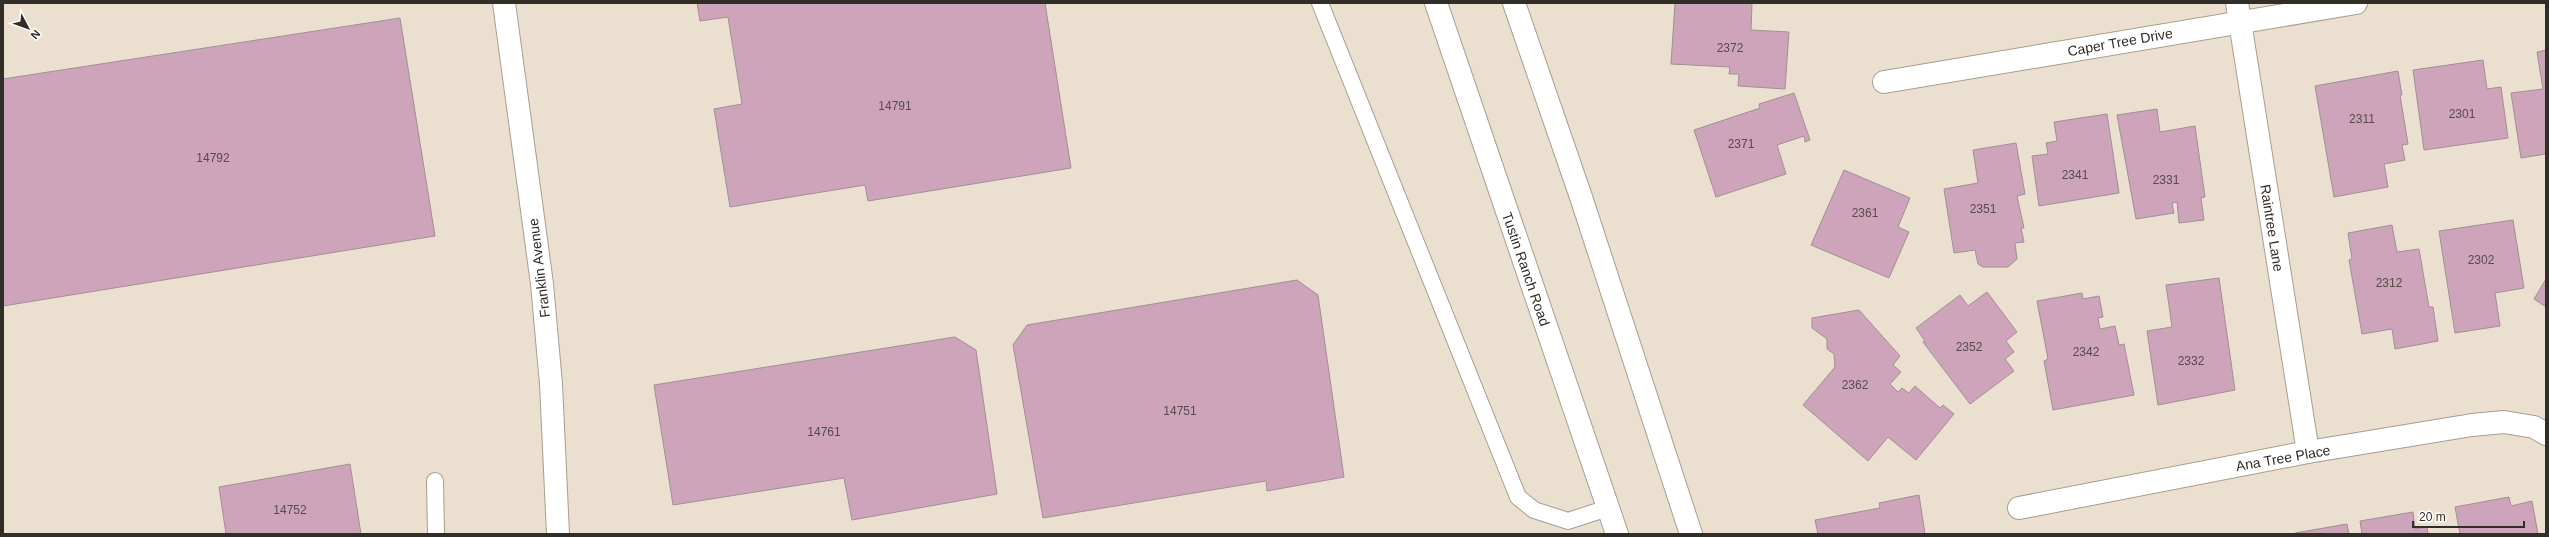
<svg xmlns="http://www.w3.org/2000/svg" width="2549" height="537" viewBox="0 0 2549 537" font-family="Arial,sans-serif">
	<rect width="100%" height="100%" fill="#ebe0d0"/>
	<!-- building -->
	<g fill="#cda4b9" stroke="#a08f97">
		<polygon points="697,3 1045,3 1071,168 868,201 865,185 730,207 714,109 742,104 728,17 700,21"/>
		<polygon points="1675,3 1752,3 1751,30 1789,32 1785,89 1738,86 1739,74 1729,74 1730,67 1671,64"/>
		<polygon points="400,18 435,236 3,306 3,79"/>
		<polygon points="2546,50 2546,154 2521,158 2511,93 2543,89 2537,52"/>
		<polygon points="2483,60 2487,89 2501,87 2508,138 2424,150 2413,70"/>
		<polygon points="2398,71 2402,95 2400,95 2408,144 2402,145 2405,160 2384,164 2388,187 2334,197 2315,86"/>
		<polygon points="1794,93 1810,140 1805,142 1804,136 1777,145 1786,174 1716,197 1694,130 1760,108 1759,104"/>
		<polygon points="2157,109 2160,132 2195,126 2205,197 2201,198 2204,220 2179,223 2177,202 2172,203 2174,213 2136,219 2117,115"/>
		<polygon points="2107,114 2119,193 2039,206 2032,156 2048,154 2046,143 2057,141 2054,122"/>
		<polygon points="2016,143 2025,194 2017,196 2024,228 2021,228 2024,242 2015,243 2017,259 2008,267 1983,267 1978,264 1975,250 1954,253 1944,189 1978,183 1973,150"/>
		<polygon points="1844,170 1910,198 1898,227 1909,232 1889,278 1811,245"/>
		<polygon points="2513,220 2524,288 2495,293 2500,326 2455,333 2439,231"/>
		<polygon points="2392,225 2397,252 2419,249 2429,307 2433,307 2438,341 2395,349 2392,329 2362,334 2349,260 2352,259 2348,233"/>
		<polygon points="2219,278 2235,390 2158,405 2147,331 2172,327 2166,285"/>
		<polygon points="2546,279 2546,307 2534,299"/>
		<polygon points="1297,280 1318,295 1344,477 1267,491 1266,481 1043,518 1013,345 1027,325"/>
		<polygon points="1987,292 2017,332 2006,341 2014,352 2005,359 2014,371 1970,404 1923,342 1925,341 1916,328 1960,295 1968,306"/>
		<polygon points="2082,293 2083,299 2099,296 2103,317 2098,318 2100,329 2115,326 2119,345 2124,344 2134,395 2053,410 2044,361 2048,359 2037,301"/>
		<polygon points="1859,310 1900,356 1893,365 1901,372 1890,384 1898,392 1902,388 1909,393 1915,386 1940,408 1943,405 1954,414 1916,460 1888,437 1868,461 1803,405 1835,367 1834,354 1827,349 1827,339 1812,328 1812,318"/>
		<polygon points="955,337 976,350 997,494 852,520 844,478 673,505 654,385"/>
		<polygon points="350,464 361,534 226,534 219,487"/>
		<polygon points="1919,495 1925,534 1818,534 1815,520 1880,508 1879,503"/>
		<polygon points="2509,497 2511,506 2532,501 2538,534 2460,534 2455,507"/>
		<polygon points="2413,512 2415,529 2427,527 2428,534 2362,534 2360,521"/>
		<polygon points="2347,524 2349,534 2295,534 2295,533"/>
	</g>
	<g fill="none" stroke-linecap="round" stroke-linejoin="round">
		<defs>
			<g id="service">
				<polyline points="1320,3 1518,497 1534,510 1568,521 1608,508"/>
				<polyline points="435,481 436,534"/>
			</g>
			<g id="minor">
				<polyline points="2237,3 2308,452"/>
				<polyline points="1884,82 2356,3"/>
				<polyline points="2019,508 2308,452 2472,425 2504,422 2534,427 2546,434"/>
			</g>
			<polyline id="tertiary" points="504,3 542,284 551,384 558,534"/>
			<g id="primary">
				<polyline points="1436,3 1617,534"/>
				<polyline points="1514,3 1581,197 1691,534"/>
			</g>
		</defs>
		<!-- service casing -->
		<use href="#service" stroke="#a89d8e" stroke-width="18"/>
		<!-- minor casing -->
		<use href="#minor" stroke="#a89d8e" stroke-width="24"/>
		<!-- tertiary casing -->
		<use href="#tertiary" stroke="#a89d8e" stroke-width="24"/>
		<!-- primary casing -->
		<use href="#primary" stroke="#a89d8e" stroke-width="24"/>
		<!-- service -->
		<use href="#service" stroke="#fff" stroke-width="16"/>
		<!-- minor -->
		<use href="#minor" stroke="#fff" stroke-width="22"/>
		<!-- tertiary -->
		<use href="#tertiary" stroke="#fff" stroke-width="22"/>
		<!-- primary -->
		<use href="#primary" stroke="#fff" stroke-width="22"/>
	</g>
	<g text-anchor="middle" dominant-baseline="central" stroke-width="3" stroke-linejoin="round" paint-order="stroke">
		<!-- number labels -->
		<g font-size="12" fill="#584b4c">
			<text x="1730" y="48">2372</text>
			<text x="895" y="106">14791</text>
			<text x="2462" y="114">2301</text>
			<text x="2362" y="119">2311</text>
			<text x="1741" y="144">2371</text>
			<text x="213" y="158">14792</text>
			<text x="2075" y="175">2341</text>
			<text x="2166" y="180">2331</text>
			<text x="1983" y="209">2351</text>
			<text x="1865" y="213">2361</text>
			<text x="2481" y="260">2302</text>
			<text x="2389" y="283">2312</text>
			<text x="1969" y="347">2352</text>
			<text x="2086" y="352">2342</text>
			<text x="2191" y="361">2332</text>
			<text x="1855" y="385">2362</text>
			<text x="1180" y="411">14751</text>
			<text x="824" y="432">14761</text>
			<text x="290" y="510">14752</text>
		</g>
		<!-- street labels -->
		<g font-size="14" fill="#312d27" stroke="#fff">
			<text transform="translate(2120 42) rotate(-10)">Caper Tree Drive</text>
			<text transform="translate(2272 228) rotate(81)">Raintree Lane</text>
			<text transform="translate(539 268) rotate(-97)">Franklin Avenue</text>
			<text transform="translate(1526 269) rotate(71)">Tustin Ranch Road</text>
			<text transform="translate(2283 458) rotate(-10)">Ana Tree Place</text>
		</g>
	</g>
	<!-- border -->
	<rect width="2549" height="537" fill="none" stroke="#312d27" stroke-width="8"/>
	<!-- north arrow -->
	<g transform="translate(28 28) rotate(131)" stroke="#ffffff" stroke-width="3" paint-order="stroke">
	<path d="M0-3L7 15L0 10L-7 15Z" fill="#312d27"/>
	<text y="-6" font-size="11" font-weight="bold" text-anchor="middle" fill="#312d27">N</text>
	</g>
	<!-- scale -->
	<path d="M2413 521v6h111v-6" fill="none" stroke="#312d27" stroke-width="2"/>
	<text x="2419" y="521" font-size="12" fill="#312d27" stroke="#ffffff" stroke-width="3" paint-order="stroke">20 m</text>
</svg>
